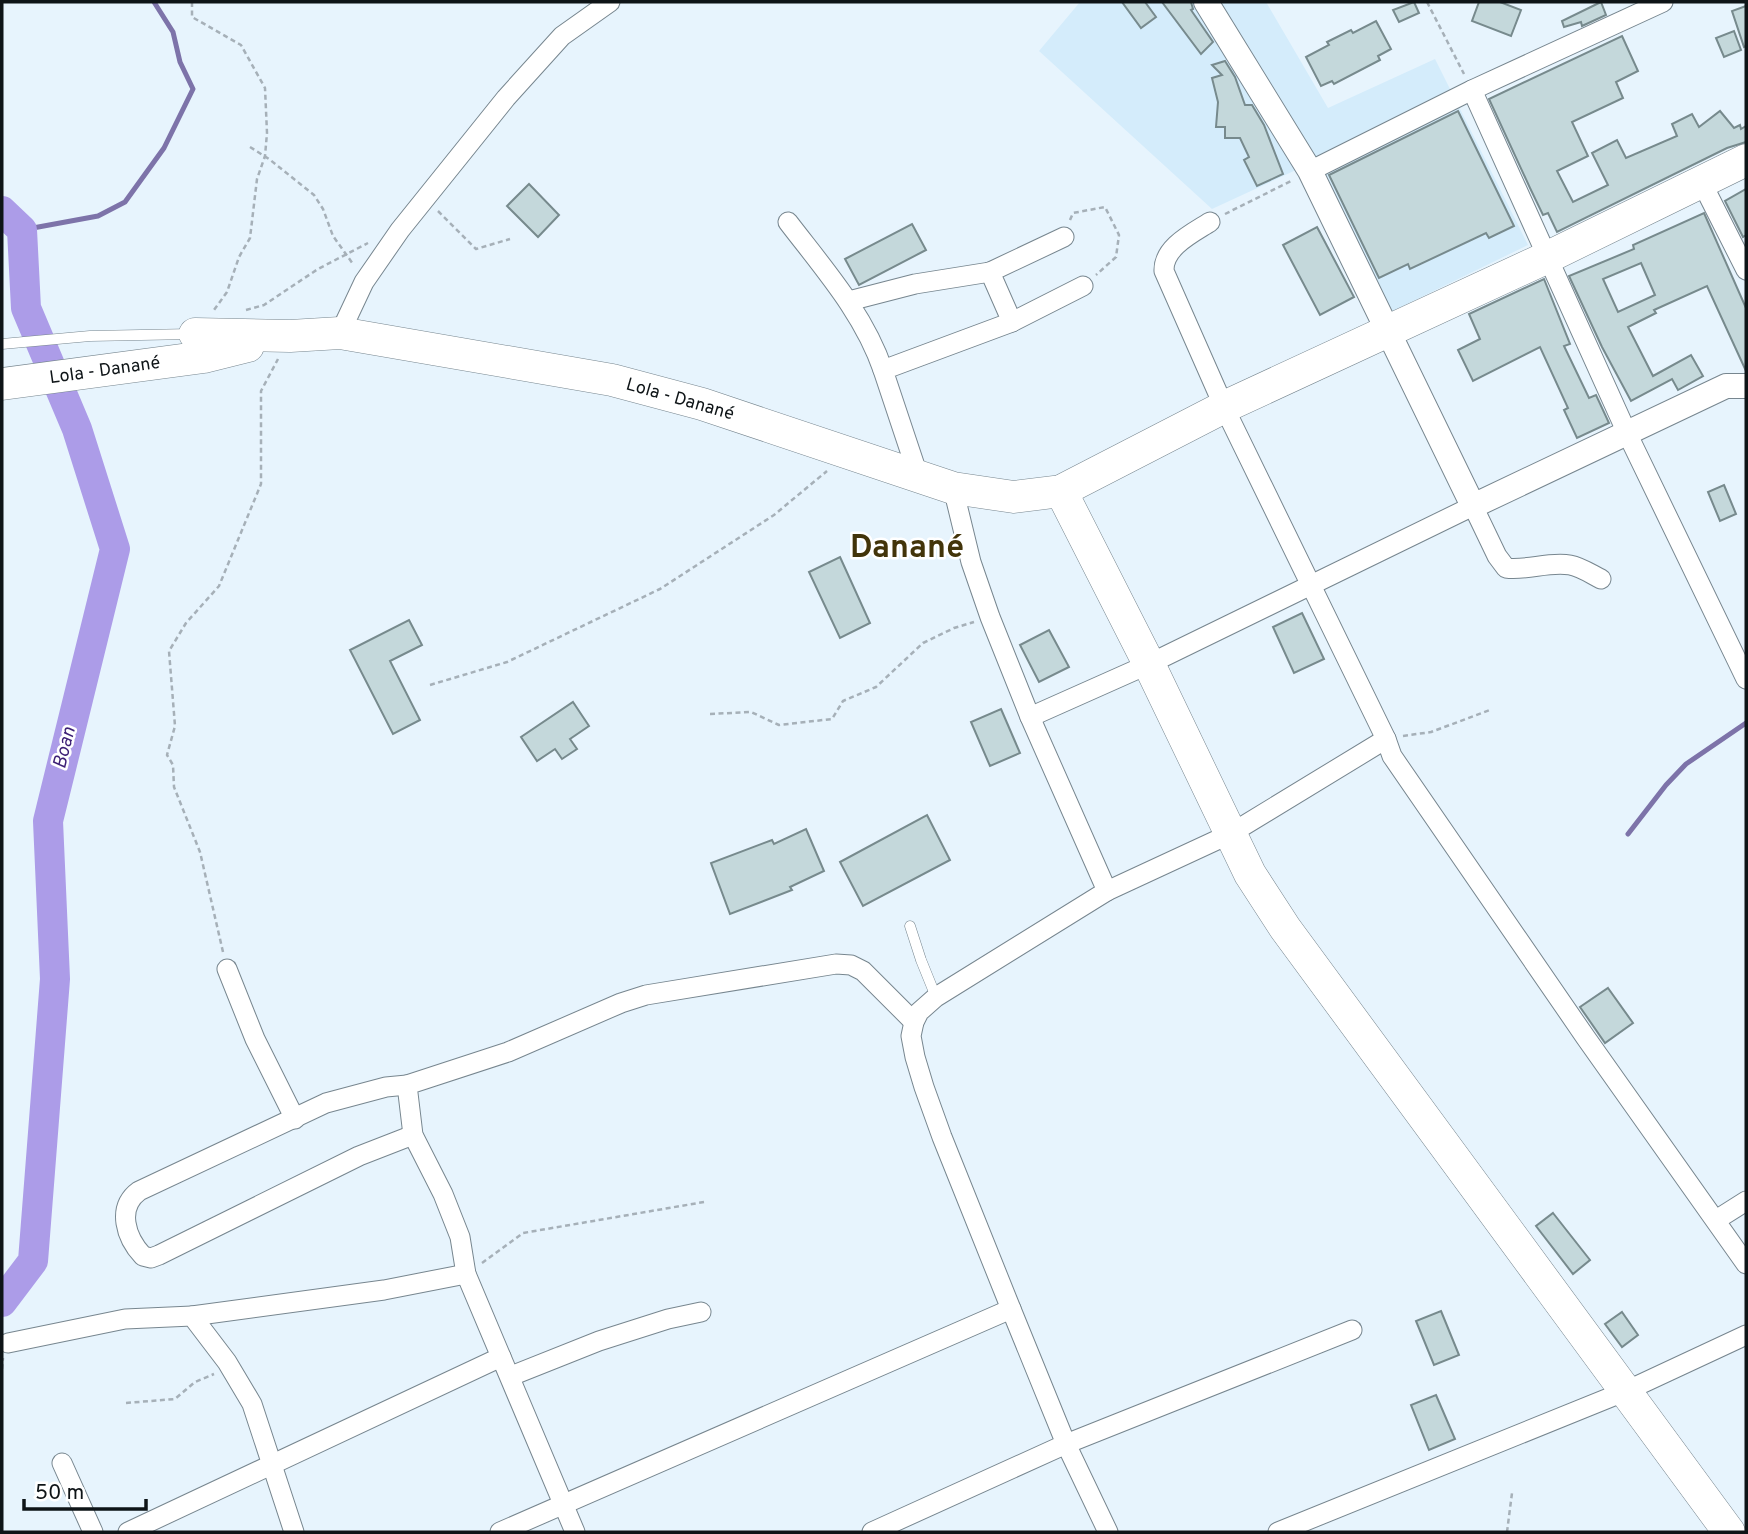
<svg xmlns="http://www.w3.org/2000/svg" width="1748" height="1534" viewBox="0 0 1748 1534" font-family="Overpass,sans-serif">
	<rect width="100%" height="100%" fill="#e7f4fd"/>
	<!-- built -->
	<polygon fill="#d4ecfb" points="1080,2 1266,2 1328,108 1435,59 1528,245 1372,321 1296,170 1212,209 1039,51"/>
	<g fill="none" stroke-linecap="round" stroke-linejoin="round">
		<!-- stream -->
		<g stroke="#7d73a9" stroke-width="5">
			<polyline points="22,230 98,216 125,202 164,148 193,89 180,62 173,32 154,2"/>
			<polyline points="1628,834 1666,785 1686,764 1746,723"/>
		</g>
		<!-- river -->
		<polyline stroke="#ac9ce8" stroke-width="30" points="2,211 22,230 26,308 77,429 115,549 48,821 55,979 33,1261 2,1302"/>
	</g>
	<!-- building -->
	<g fill="#c4d8db" stroke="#778a8d" stroke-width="2" fill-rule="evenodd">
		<polygon points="1122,2 1145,2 1156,17 1141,28"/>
		<polygon points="1162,2 1191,2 1193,9 1191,10 1213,42 1201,54"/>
		<polygon points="1414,2 1419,13 1399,22 1393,10"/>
		<polygon points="1479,2 1500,2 1521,10 1511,36 1472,21"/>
		<polygon points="1601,2 1606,15 1582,26 1581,22 1564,27 1562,21"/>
		<polygon points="1746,6 1746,46 1744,47 1732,11"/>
		<polygon points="1376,21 1391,49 1378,56 1380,60 1334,84 1332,81 1321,86 1306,57 1329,45 1327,42 1351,30 1353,33"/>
		<polygon points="1734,31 1741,50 1724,57 1716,38"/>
		<polygon points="1622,36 1638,71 1616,82 1623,98 1572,122 1588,156 1557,171 1573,202 1608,185 1592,153 1617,140 1626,158 1677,136 1672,124 1692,114 1699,127 1720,111 1734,128 1740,125 1741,129 1746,126 1746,142 1727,148 1557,232 1548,213 1543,215 1530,188 1489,99"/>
		<polygon points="1225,61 1235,77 1245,105 1252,105 1264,125 1283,174 1257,186 1244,160 1249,157 1240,138 1225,138 1225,127 1216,127 1218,102 1212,78 1222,75 1212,65"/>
		<polygon points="1458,111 1514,226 1489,238 1486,233 1410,269 1408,264 1379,278 1329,175"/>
		<polygon points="529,184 559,215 538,237 507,206"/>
		<polygon points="1746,189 1746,235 1743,237 1725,201"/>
		<path d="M1704,213l42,95v63l-39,-85 -53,24 2,3 -28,14 25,49 38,-21 12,21 -25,14 -6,-11 -41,22 -29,-54 -33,-71 65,-27 -1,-4zM1641,263l14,32 -37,17 -15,-33z"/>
		<polygon points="912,224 926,250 859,285 845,259"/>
		<polygon points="1317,227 1354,297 1320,315 1283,245"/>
		<polygon points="1544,279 1570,344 1564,346 1589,398 1596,395 1609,423 1577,438 1564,410 1568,408 1540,347 1473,381 1458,350 1480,339 1469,314"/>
		<polygon points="1724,485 1736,514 1720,521 1708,492"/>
		<polygon points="840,557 870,623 840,638 809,572"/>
		<polygon points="1302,613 1324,659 1294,673 1273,627"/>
		<polygon points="409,620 422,645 390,661 420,720 393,734 350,650"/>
		<polygon points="1049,630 1069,667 1039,682 1020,645"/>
		<polygon points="573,702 589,726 570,739 577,749 562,759 555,749 537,761 521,737"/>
		<polygon points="1001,709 1020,753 990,766 971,722"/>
		<polygon points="927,815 950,860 863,906 840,862"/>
		<polygon points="806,829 824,871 790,887 792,890 730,914 711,863 772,840 774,844"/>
		<polygon points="1608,988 1633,1023 1605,1043 1580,1007"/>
		<polygon points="1553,1213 1590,1260 1573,1274 1536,1226"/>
		<polygon points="1441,1311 1459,1355 1434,1365 1416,1321"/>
		<polygon points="1622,1312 1638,1335 1622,1347 1605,1324"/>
		<polygon points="1436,1395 1455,1439 1429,1450 1411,1405"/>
	</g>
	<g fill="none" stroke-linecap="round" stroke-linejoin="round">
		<defs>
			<g id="service">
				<polyline points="2,344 90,336 191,334"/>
				<polyline points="910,926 921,960 936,997"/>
			</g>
			<g id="minor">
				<polyline points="1472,90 1627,433 1746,679"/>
				<polyline points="1310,171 1472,90 1663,2"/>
				<polyline points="1702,183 1746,270"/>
				<path d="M788,222c36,47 76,92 95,148"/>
				<path d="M1210,222c-17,11 -47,25 -46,49l60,136 162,332 6,17 194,282 160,226"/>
				<polyline points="849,301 915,284 990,272"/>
				<polyline points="1012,322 990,272 1064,237"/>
				<polyline points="340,333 364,282 400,230 506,98 562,36 610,2"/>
				<polyline points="918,475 883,370 1012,322 1083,286"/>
				<polyline points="953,488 971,562 990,617 1030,717 1107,891 936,997 919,1012 914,1022 911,1036 915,1057 924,1087 942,1137 1011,1309 1066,1444 1108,1532"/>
				<path d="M1030,717l119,-53 324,-158 24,50 9,12c21,3 43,-7 64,-3 11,2 21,9 31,14"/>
				<polyline points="1107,891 1230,834 1386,739"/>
				<polyline points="227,969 255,1039 295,1119"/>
				<path d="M407,1085l-21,2 -60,16 -187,88c-23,17 -13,47 4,65l8,2 8,-3 200,-99 54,-21"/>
				<polyline points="1716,1220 1746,1201"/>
				<polyline points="192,1316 384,1290 466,1274"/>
				<polyline points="8,1343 125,1319 192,1316 227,1362 252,1404 294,1532"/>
				<polyline points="511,1376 599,1341 668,1319 701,1312"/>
				<polyline points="62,1463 93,1532"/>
				<polyline points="128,1532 501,1357"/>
				<polyline points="500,1532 1011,1309"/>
				<polyline points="575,1532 466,1274 460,1237 443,1194 413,1135 407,1085 508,1052 621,1003 646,995 836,964 851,965 863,971 914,1022"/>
				<polyline points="872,1532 1066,1444 1352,1330"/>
				<polyline points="1278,1532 1626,1391 1746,1335"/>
			</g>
			<polyline id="tertiary" points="1206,2 1310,171 1473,506 1726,386 1746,386"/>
			<g id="primary">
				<polyline points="195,334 290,336 340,333 612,380 702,404 953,488 1014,497 1061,491 1224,407 1548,257 1746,160"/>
				<polyline points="2,384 204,357 248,346"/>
				<polyline points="1061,491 1149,664 1250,874 1285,928 1729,1532"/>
			</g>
		</defs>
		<!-- service casing -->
		<use href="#service" stroke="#77868f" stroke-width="11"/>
		<!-- minor casing -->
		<use href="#minor" stroke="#77868f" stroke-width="21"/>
		<!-- tertiary casing -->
		<use href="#tertiary" stroke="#77868f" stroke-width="26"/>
		<!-- primary casing -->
		<use href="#primary" stroke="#77868f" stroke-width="33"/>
		<!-- path -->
		<g stroke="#a6b0b8" stroke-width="2.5" stroke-dasharray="5 3.5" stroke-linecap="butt">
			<polyline points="192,2 192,17 241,45 265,88 267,133 265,156 257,179 250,238 239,257 227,292 214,310"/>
			<polyline points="1427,2 1464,74"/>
			<polyline points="250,147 269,159 314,195 323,209 333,236 353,264"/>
			<polyline points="438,211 476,249 510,239"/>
			<polyline points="1225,214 1291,181"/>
			<polyline points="1070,220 1073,213 1105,207 1119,235 1116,257 1096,275"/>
			<polyline points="246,310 264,305 318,269 368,243"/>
			<polyline points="430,685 507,662 660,589 774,515 827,471"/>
			<polyline points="710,714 751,712 779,725 832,719 843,701 876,687 923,643 954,628 974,622"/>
			<polyline points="1403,736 1431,732 1490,710"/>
			<polyline points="223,952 200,852 174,787 173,765 167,755 175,726 169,651 186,623 219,586 261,484 261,391 278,359"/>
			<polyline points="482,1263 523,1233 704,1202"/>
			<polyline points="2,1369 3,1358"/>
			<polyline points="126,1403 175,1399 195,1382 214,1374"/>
			<polyline points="1507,1532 1512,1493"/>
		</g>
		<!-- service -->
		<use href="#service" stroke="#fff" stroke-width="10"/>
		<!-- minor -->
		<use href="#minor" stroke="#fff" stroke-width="19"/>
		<!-- tertiary -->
		<use href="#tertiary" stroke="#fff" stroke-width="24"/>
		<!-- primary -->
		<use href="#primary" stroke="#fff" stroke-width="32"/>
	</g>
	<g text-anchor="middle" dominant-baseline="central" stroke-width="5" stroke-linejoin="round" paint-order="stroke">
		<!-- street labels -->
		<g font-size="18" fill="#0e1417" stroke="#fff">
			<text transform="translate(105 371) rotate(-8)">Lola - Danané</text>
			<text transform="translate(680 400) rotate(16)">Lola - Danané</text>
		</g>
		<!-- water labels -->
		<g font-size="19" font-style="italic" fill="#3c1f75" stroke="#fff">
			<text transform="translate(65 748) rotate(-76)">Boan</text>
		</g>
		<!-- town labels -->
		<g font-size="32" font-weight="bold" fill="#42340a" stroke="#fff">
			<text x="907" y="549">Danané</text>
		</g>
	</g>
	<!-- border -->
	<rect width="1748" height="1534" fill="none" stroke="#0e1417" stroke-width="7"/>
	<!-- scale -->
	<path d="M24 1499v10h122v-10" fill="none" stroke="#0e1417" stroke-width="3.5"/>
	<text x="35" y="1499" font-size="21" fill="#0e1417" stroke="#ffffff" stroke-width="5" paint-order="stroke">50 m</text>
</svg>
